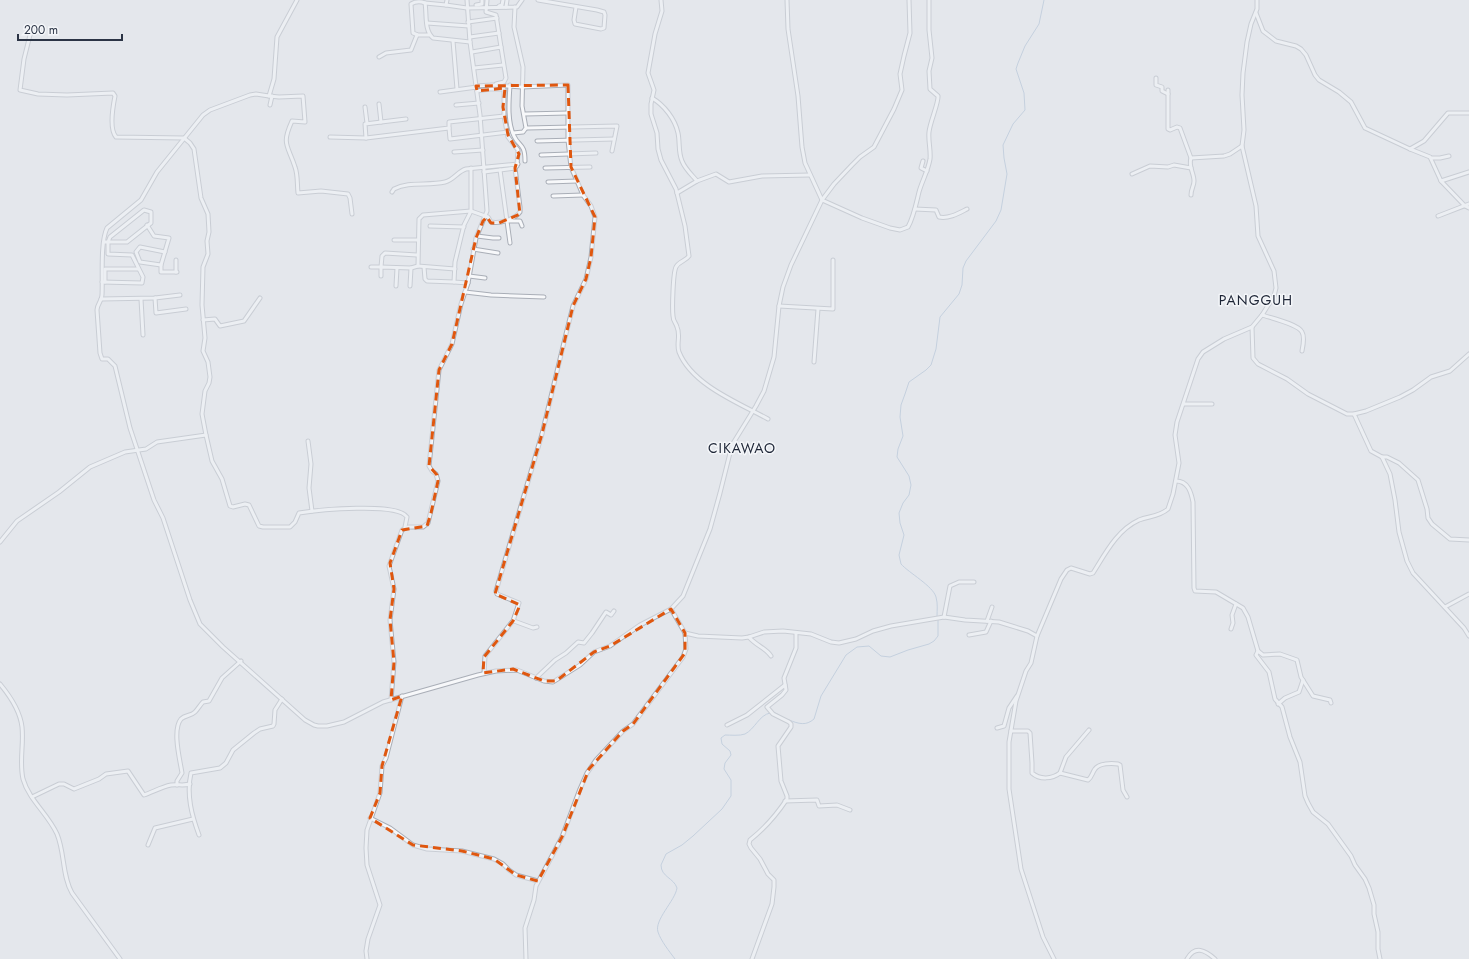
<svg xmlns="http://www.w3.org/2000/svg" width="1469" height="959" viewBox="0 0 1469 959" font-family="Jost,sans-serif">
	<rect width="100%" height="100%" fill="#e4e7ec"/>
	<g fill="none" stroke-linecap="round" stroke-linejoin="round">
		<!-- stream -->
		<g stroke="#9fb4cc" stroke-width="1">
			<path d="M937,616c0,-6 1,-12 -1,-19 -3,-11 -27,-24 -35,-33l-2,-9 5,-20 -4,-12 -1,-10 4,-10 6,-8 2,-10 -2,-9 -12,-19 1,-8 5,-13 -3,-19 1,-12 4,-11 4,-12 17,-12 5,-5 5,-16 4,-32 19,-23 3,-9 1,-17 3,-7 30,-40 5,-11 6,-36 -3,-16 -1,-13 10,-21 12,-14 -1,-17 -8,-24 2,-6 7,-17 14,-22 5,-24"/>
			<polyline points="773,712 779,715"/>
			<path d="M789,720c10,4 17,6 25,-1l7,-23 25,-41 11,-8 12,-1 12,10 9,1 18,-7 21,-6 5,-3 4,-5v-16"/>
			<path d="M675,959c-6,-8 -14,-18 -17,-27 -4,-12 17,-31 19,-44 -3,-10 -16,-11 -16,-23l5,-11 16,-9 11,-9 29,-27 9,-13v-16l-7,-11 1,-6 6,-8 -1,-4 -8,-7 -1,-6 4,-3c5,0 15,1 20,-1 10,-5 14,-19 25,-21"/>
		</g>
		<defs>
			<g id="minor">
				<path d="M297,0l-20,37 -3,42 -5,17 -13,-2 -6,1 -40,15 -7,5 -46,57 -16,28 -34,28c-7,15 -4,49 -5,67 0,6 -5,9 -5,15l3,43 2,6h6l7,7 15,62 24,72 9,18 27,82 10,24 23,23 82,73 9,5 4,1h9l17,-4 39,-20 95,-27 18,-4 21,-1 27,11 9,1 27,-17 14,-13 16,-6 30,-21 31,-16 12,-13 27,-67 10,-36 12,-48 24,-39 8,-15 10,-34 5,-51 4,-19 8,-22 31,-65 -17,-37 -3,-16 -4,-51 -10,-67 -1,-29"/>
				<polyline points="487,0 486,12 496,15 501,47"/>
				<polyline points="538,0 597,10 604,12 605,15 604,28 601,29 575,24 574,20 576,7"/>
				<path d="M661,0l1,11 -7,23 -7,39 6,17 -3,14v10l6,19 1,16 3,11 15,29 9,37 4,30c-3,5 -10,5 -13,11 -3,6 -4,41 -3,49 0,5 3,7 4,11 4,8 -1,17 2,25 13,33 60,51 89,67"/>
				<path d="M909,0l1,33 -6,23 -4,18 2,16 -8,19 -20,38 -14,10 -8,8 -18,19 -12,16 40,18 28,10 10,2 8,-3c6,-11 8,-23 11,-35 3,-11 9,-21 11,-33 1,-9 -2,-18 -1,-27 1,-10 10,-30 9,-36l-8,-7 -1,-18 3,-13 -3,-28v-30"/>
				<polyline points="425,3 446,5 447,0"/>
				<polyline points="446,5 467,8 517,7 522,0"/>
				<polyline points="476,5 482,4 482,0"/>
				<polyline points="499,6 502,5 503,0"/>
				<polyline points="506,7 507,0"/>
				<polyline points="1256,13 1263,31 1276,41 1296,46 1301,49 1306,55 1315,75 1319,80 1339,92 1351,102 1365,128 1410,149 1430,157 1441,181 1465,206 1469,208"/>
				<polyline points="468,22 497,18"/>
				<polyline points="427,23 469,26"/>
				<path d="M429,35h-11l-5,-2 -2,-29c5,-3 9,-3 14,-1 2,12 -1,27 8,35l37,4"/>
				<polyline points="470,37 499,33"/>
				<polyline points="453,41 457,89"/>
				<polyline points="472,52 501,47 506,78 504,82 496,84"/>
				<polyline points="379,57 386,53 411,50 417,35"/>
				<polyline points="474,68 503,65"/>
				<polyline points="1156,78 1156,85 1162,87 1162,91 1168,94"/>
				<path d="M510,85c-1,16 -3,36 4,51 5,11 11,7 11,25"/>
				<polyline points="476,86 492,85 522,87 568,85 568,140 571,167 583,195 591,206 595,217 591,257 586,279 573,306 566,334 542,434 496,591 497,594 519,603 513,621"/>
				<polyline points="1168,90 1168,129 1170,130 1177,127 1180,128 1191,158 1224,156 1230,154 1242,146"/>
				<polyline points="477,91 490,89 504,89 504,116 508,137 518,150 517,166 515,168 484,172"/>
				<polyline points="440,92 477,87"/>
				<path d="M269,96l10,1 24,-1 2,26 -13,-1c-11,24 -4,24 3,46 3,8 2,17 3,26l23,-2 27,3 2,4 2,16"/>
				<path d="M652,98c12,7 23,21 26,35 2,9 0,19 4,28 3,8 10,14 15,20"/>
				<polyline points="379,104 381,122"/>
				<polyline points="270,105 272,96"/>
				<polyline points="456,105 479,103"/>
				<polyline points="365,107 367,123"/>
				<polyline points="525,114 568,113"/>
				<polyline points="449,128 450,139 508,132"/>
				<polyline points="527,128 617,126 612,151"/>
				<polyline points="513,133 523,132 526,128 522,106 523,67 514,27 515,7"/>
				<polyline points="330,137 366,138 449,128 449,122 504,116"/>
				<polyline points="366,138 365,124 406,119"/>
				<polyline points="537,141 614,139"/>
				<polyline points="1410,149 1424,141 1448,113 1469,113"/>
				<polyline points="454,152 483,150"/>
				<polyline points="541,155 596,153"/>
				<path d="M1191,158c-3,8 3,15 3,23 0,5 -3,8 -3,14"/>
				<polyline points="1431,158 1440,158 1449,156"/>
				<polyline points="923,161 921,168 927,171"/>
				<polyline points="545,168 590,167"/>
				<polyline points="500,170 510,243"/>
				<polyline points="1132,174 1150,166 1168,167 1174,165 1191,168"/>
				<polyline points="1441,181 1469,172"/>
				<polyline points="548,182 577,181"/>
				<path d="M392,192l2,-3c15,-8 34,-3 51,-7 9,-2 13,-11 21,-13l52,-5"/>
				<polyline points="677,193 697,181 716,174 729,182 762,176 810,175"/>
				<polyline points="553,196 583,195"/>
				<path d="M915,209l21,1 3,7c10,2 20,-4 28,-8"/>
				<polyline points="1438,216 1469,204"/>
				<polyline points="507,221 520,221 522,226"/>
				<polyline points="147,225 154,236 169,238 161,265 161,272 177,272"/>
				<polyline points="430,226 464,227"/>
				<polyline points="477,236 493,238 499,238"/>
				<polyline points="394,240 417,240"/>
				<polyline points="473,249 498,253"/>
				<polyline points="161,265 140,262 136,252 140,247 165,252"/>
				<polyline points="371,267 381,267 382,256 385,253 417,255"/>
				<polyline points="424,267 425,279 427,281 454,282"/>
				<path d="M455,269l-37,-3 1,-47 4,-4 48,-4 17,6 3,5c9,2 24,-3 29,-10v-5l-5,-39"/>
				<polyline points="176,272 176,260"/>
				<polyline points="381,276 381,267 411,268 418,266"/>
				<polyline points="469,276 485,278"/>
				<polyline points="102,282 142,283 143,277 132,255 108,254 108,242 110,237 144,210 151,212 151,223 127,242 104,242"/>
				<polyline points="105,282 105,269 138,269"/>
				<polyline points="468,283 454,282 455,262 461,237 464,225 471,211 471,168"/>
				<polyline points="396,286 397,268"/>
				<polyline points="410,286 411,268"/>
				<polyline points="465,292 491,295 544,297"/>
				<polyline points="155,298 156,313 186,309"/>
				<polyline points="101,299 155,298 180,295"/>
				<polyline points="141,299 143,335"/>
				<polyline points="779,306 833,309 833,260"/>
				<path d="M1262,315c9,3 36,9 40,17 3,5 1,14 0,19"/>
				<polyline points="203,320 215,319 220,326 244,321 260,298"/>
				<polyline points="1252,327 1253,358 1258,364 1287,379 1308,394 1347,414 1354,414 1366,411 1400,397 1413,390 1431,377 1450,371 1469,354"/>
				<polyline points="814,362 818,309"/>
				<polyline points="1184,404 1212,404"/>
				<polyline points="1354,414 1371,451 1382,457 1390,474 1395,500 1399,532 1407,561 1413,573 1464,628 1469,636"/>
				<path d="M206,435l6,26 10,18 8,27 3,1 12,-3 4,1 10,21 4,1h27l5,-5 4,-9c18,-3 99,-11 108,4l-2,10"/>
				<polyline points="308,441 311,464 309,488 312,511"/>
				<polyline points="1382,457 1387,457 1399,463 1418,480 1427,509 1428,518 1432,524 1450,539 1469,540"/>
				<path d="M1176,481c12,0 15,11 17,21l1,86 1,3 21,1 27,16 5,9 10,34 5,4 17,-1 17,6 4,17 12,19 17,4 1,3"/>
				<path d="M0,542l17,-21 42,-29 31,-25 35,-15 21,-3 11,-7 49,-7 -4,-21 3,-23 4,-8 1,-6 -2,-15 -5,-11 2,-13 -3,-33 1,-38 5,-13 -1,-13 2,-9 -1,-18 -7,-16 -7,-49 -4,-6 -6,-5 -68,-1c-7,-8 -3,-31 -1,-41l-2,-3 -46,2 -29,-1 -18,-4 4,-31 6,-24"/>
				<polyline points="1445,607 1469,594"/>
				<polyline points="671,609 685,633 698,636 742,638 749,637 764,632 783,631 811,634 831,642 839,643 856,639 873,631 891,626 944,617 965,620 999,622 1028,631 1037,636"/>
				<polyline points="944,617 950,586 959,582 974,582"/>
				<polyline points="987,621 992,607"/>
				<polyline points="1231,629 1233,623 1232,615 1236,604"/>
				<polyline points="969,635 986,632 991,621"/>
				<path d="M749,637c6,8 17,11 22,19"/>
				<polyline points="1258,651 1256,655 1269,672 1275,699 1282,707 1290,737 1300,762 1305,796 1308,803 1313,812 1328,824 1351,856 1355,865 1365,879 1369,888 1374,905 1374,914 1378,932 1378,949 1380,959"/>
				<polyline points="484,673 485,656 512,622 514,621 533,628 537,627"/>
				<polyline points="536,678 555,660 566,653 578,642 584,643 592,633 606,612 611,615 614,611"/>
				<path d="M0,684c10,12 20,26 22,43 2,18 -3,34 1,52 6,21 25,35 34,55 8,19 5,42 15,59l48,66"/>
				<polyline points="391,700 394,662 390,620 394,589 389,566 402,530 408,527 423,527 428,523 438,481 436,474 432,471 429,466 439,370 452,344 461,304 468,283 476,238 487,211 480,115 470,42 467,0"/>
				<polyline points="1278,704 1285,698 1299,692 1303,680"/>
				<polyline points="727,725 747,715 785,685"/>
				<polyline points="997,728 1004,726 1009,708 1017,696"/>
				<path d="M1011,731h17l2,2 2,30v10c8,7 20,6 28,0l6,-16 23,-27"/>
				<path d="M1060,773l28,7c4,-3 4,-7 7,-11 4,-6 17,-6 23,-5l2,1 3,25 4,7"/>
				<path d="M177,785v-4l5,-8c-2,-13 -10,-43 -1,-54 4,-4 10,-3 14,-7 3,-3 5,-7 8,-10l6,-1 13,-23 19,-17"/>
				<path d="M32,797l27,-13h5l10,5 25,-10 7,-5 22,-3 16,24c9,-3 17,-8 27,-10 7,-1 12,1 19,-1"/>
				<polyline points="785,801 817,800 819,806 837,805 850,810"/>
				<polyline points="370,818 390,828 413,845 427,849 462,851 494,859 503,864 509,870 516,875 538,881"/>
				<path d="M199,835c-7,-19 -13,-40 -8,-62l29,-5 6,-5 7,-13 21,-17 6,-4 13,-3 1,-2 1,-14 7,-11"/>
				<polyline points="148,845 155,828 193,819"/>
				<polyline points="367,959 366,951 368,939 380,905 367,865 366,848 367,830 380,793 382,766 386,758 402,696"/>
				<polyline points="526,959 525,928 534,900 536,886 562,837 580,789 587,773 596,760 623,731 633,724 683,657 686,649 685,633"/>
				<path d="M752,959l20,-55 2,-17v-7l-6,-6 -8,-15 -9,-11 -2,-4 1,-4c14,-11 27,-26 37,-41v-3l-6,-15 -3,-35 13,-19v-3l-2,-2 -16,-8 -6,-7 15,-12 4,-5 -2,-12 12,-30v-15"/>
				<path d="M1054,959l-11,-22 -22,-68 -12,-80v-47l7,-41 10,-30 5,-8 6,-27 24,-57 6,-9 4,-2 19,6 3,-1c12,-19 24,-43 46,-53 10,-4 20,-3 29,-11l5,-15 6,-31 -4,-28 2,-13 21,-63 5,-7 21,-13 28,-12 10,-12 12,-19 2,-8 -2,-17 -16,-35 -2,-30 -14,-60 2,-16 -2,-35 1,-22 4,-31 4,-18 6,-15v-9"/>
				<path d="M1187,959c8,-14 18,-9 28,0"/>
			</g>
		</defs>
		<!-- minor casing -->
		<use href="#minor" stroke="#a9aeb7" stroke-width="5"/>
		<!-- minor -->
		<use href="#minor" stroke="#f7f8fa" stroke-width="3"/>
	</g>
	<!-- marked area -->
	<path d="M0 0H1469V959H0ZM568,85l3,82 24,50 -4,40 -5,22 -13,27 -31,128 -47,160 25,11 -7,16 -29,36 -1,16 30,-4 31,12h12l38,-29 16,-6 61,-37 14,24v20l-52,71 -10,7 -34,38 -27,68 -24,44 -22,-6 -22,-16 -32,-8 -49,-6 -43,-27 10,-25 2,-27 20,-70 -11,4 3,-38 -4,-42 4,-31 -4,-26 12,-33 25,-4 4,-13 7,-32 -1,-6 -8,-9 10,-96 13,-26 24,-106 7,-17 4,-4 4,6h8l21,-9 -5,-46 4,-14 -11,-19 -5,-28 2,-19 -28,3 -1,-5z" fill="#e4e7ec" fill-opacity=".55" fill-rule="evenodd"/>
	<path fill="none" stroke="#df570f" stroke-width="3" stroke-dasharray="8 5" stroke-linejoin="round" d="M568,85l3,82 24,50 -4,40 -5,22 -13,27 -31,128 -47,160 25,11 -7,16 -29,36 -1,16 30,-4 31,12h12l38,-29 16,-6 61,-37 14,24v20l-52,71 -10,7 -34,38 -27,68 -24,44 -22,-6 -22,-16 -32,-8 -49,-6 -43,-27 10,-25 2,-27 20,-70 -11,4 3,-38 -4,-42 4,-31 -4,-26 12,-33 25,-4 4,-13 7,-32 -1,-6 -8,-9 10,-96 13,-26 24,-106 7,-17 4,-4 4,6h8l21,-9 -5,-46 4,-14 -11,-19 -5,-28 2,-19 -28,3 -1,-5z"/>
	<g text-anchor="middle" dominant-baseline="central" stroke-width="3" stroke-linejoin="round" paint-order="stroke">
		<!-- quarter labels -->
		<g font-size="14" letter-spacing="1" fill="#1d2536" stroke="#f4f6f9">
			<text x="1256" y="300">PANGGUH</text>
			<text x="742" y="448">CIKAWAO</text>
		</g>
	</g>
	<!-- scale -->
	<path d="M18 34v6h104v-6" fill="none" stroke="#2b3445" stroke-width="2"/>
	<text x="24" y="34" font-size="12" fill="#2b3445" stroke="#f4f6f9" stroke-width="3" paint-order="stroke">200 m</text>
</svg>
